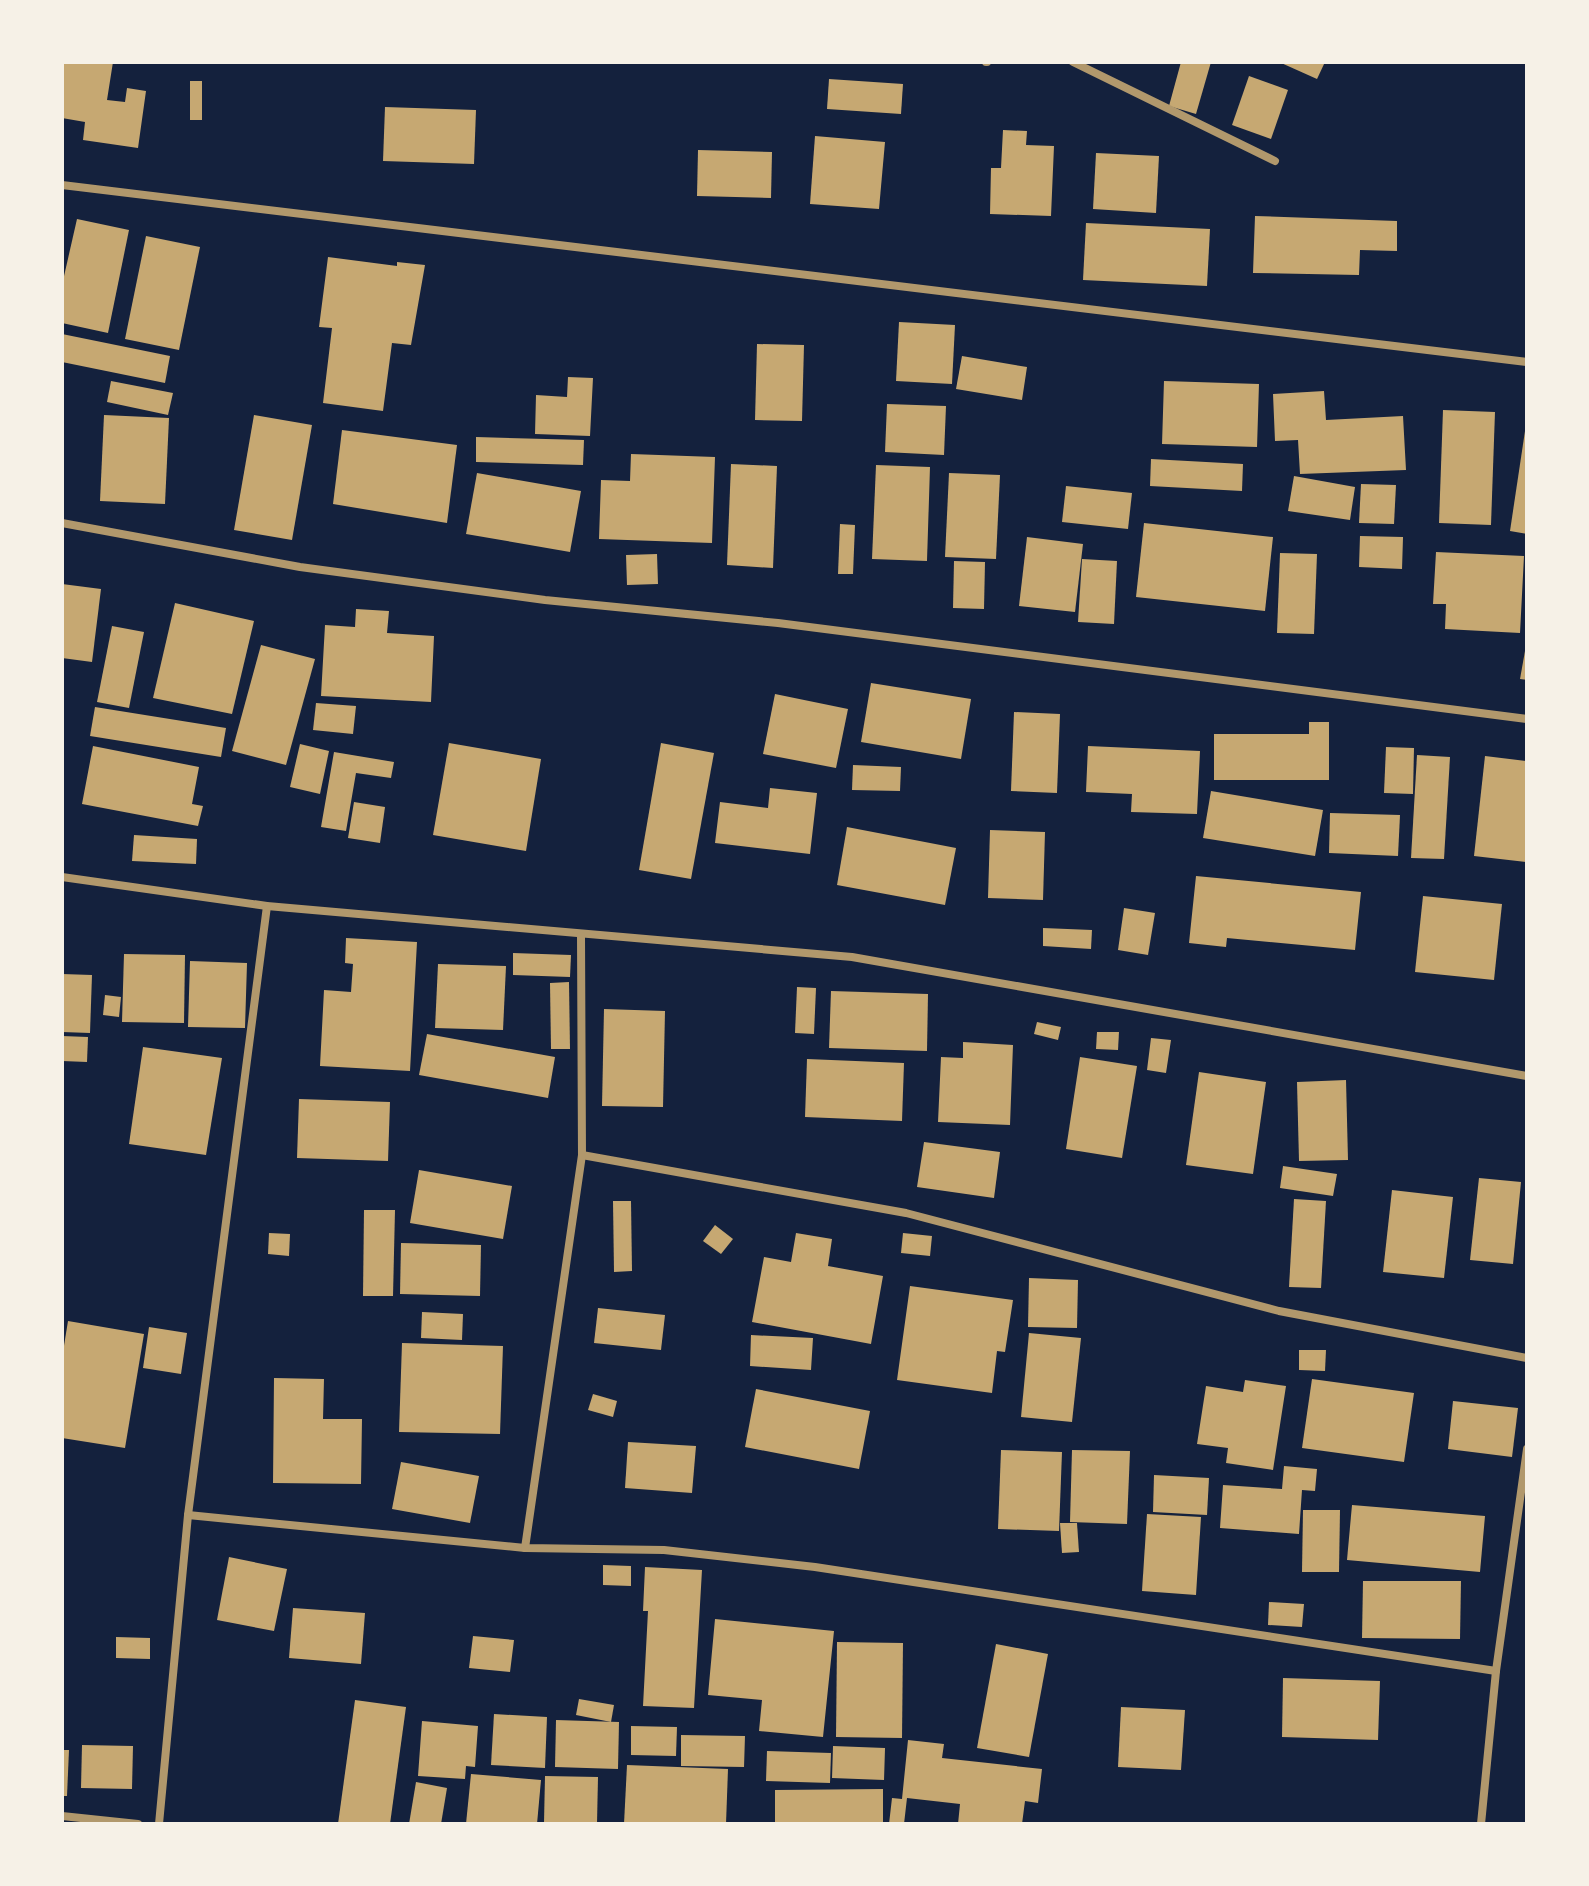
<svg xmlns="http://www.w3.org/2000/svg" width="1589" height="1886" viewBox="0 0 1589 1886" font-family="Lora,serif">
	<rect width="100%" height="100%" fill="#14213d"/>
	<!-- building -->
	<g fill="#c6a872">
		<polygon points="62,62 113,62 107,100 125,102 127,88 146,91 138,148 83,140 85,122 62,118"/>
		<polygon points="1181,62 1211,62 1196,114 1169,106"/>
		<polygon points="1279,62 1325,62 1317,79"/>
		<polygon points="1249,76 1288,90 1271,139 1232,125"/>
		<polygon points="829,79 903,84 901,114 827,109"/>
		<rect x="190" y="81" width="12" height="39"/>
		<polygon points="385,107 476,110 474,164 383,161"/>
		<polygon points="1003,130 1027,131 1026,145 1054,146 1051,216 990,214 991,168 1001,168"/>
		<polygon points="815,136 885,142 879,209 810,204"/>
		<polygon points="698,150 772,152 771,198 697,196"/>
		<polygon points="1096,153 1159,156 1156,213 1093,209"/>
		<polygon points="1255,216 1397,221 1397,251 1360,250 1359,275 1253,273"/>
		<polygon points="77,219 129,230 108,333 62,323 62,285"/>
		<polygon points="1086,223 1210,229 1207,286 1083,280"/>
		<polygon points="146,236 200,247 179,350 125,339"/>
		<polygon points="328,257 397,266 397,262 425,265 411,345 392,343 383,411 323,403 332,328 319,327"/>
		<polygon points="899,322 955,325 952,384 896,381"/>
		<polygon points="62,334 170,356 165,383 62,362"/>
		<polygon points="757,344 804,345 802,421 755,420"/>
		<polygon points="962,356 1027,367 1022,400 956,389"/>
		<polygon points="568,377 593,378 590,436 535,434 536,395 567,397"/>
		<polygon points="111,381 173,393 168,415 107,402"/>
		<polygon points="1164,381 1259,384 1257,447 1162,444"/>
		<polygon points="1324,391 1326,420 1403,416 1406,470 1300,474 1298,440 1275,441 1273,394"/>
		<polygon points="887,404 946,406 944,455 885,452"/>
		<polygon points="1443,410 1495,412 1491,525 1439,523"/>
		<polygon points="104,415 169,418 165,504 100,501"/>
		<polygon points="254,415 312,425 292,540 234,530"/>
		<polygon points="342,430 457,445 447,523 333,504"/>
		<polygon points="1525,431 1527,431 1527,534 1510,531"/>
		<polygon points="476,437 584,440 583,465 476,462"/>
		<polygon points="631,454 715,457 712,543 599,539 601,480 630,481"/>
		<polygon points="1151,459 1243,464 1242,491 1150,486"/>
		<polygon points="731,464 777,466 773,568 727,565"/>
		<polygon points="876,465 930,467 927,561 872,559"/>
		<polygon points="477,473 581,491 570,552 466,534"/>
		<polygon points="949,473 1000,475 996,559 945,557"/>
		<polygon points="1294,476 1355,487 1350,520 1288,511"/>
		<polygon points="1361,484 1396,485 1394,524 1359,523"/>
		<polygon points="1066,486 1132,493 1128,529 1062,522"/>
		<polygon points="1144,523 1273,537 1265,611 1136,597"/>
		<polygon points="840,524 855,525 853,574 838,574"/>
		<polygon points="1360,536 1403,537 1402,569 1359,567"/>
		<polygon points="1027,537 1083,544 1075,612 1019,606"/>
		<polygon points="1436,552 1524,556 1520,633 1445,629 1446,604 1433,604"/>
		<polygon points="1280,553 1317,554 1314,634 1277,633"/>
		<polygon points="657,554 658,584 627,585 626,555"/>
		<polygon points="1082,559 1117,561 1114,624 1078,622"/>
		<polygon points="954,561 985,562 984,609 953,608"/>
		<polygon points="62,584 101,589 92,662 62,658"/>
		<polygon points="175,603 254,621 232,714 153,698"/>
		<polygon points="356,609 389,611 387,633 434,636 431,702 321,696 325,625 355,627"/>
		<polygon points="112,626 144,632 129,708 97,702"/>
		<polygon points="261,645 315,659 286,765 232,751"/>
		<polygon points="1525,651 1527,651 1527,680 1520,679"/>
		<polygon points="871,683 971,699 961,759 861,742"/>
		<polygon points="775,694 848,709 836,768 763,754"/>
		<polygon points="316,703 356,706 353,734 313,730"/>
		<polygon points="95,707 226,728 221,757 90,736"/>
		<polygon points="1014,712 1060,714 1057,793 1011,791"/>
		<polygon points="1309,722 1329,722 1329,780 1214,780 1214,734 1309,734"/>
		<polygon points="449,743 541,759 526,851 433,835"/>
		<polygon points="661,743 714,753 691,879 639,870"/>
		<polygon points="300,744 329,751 320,794 290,787"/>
		<polygon points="93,746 199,767 192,804 203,806 198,826 82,804"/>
		<polygon points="1088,746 1200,751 1197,814 1131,812 1132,794 1086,792"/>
		<polygon points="1386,747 1414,748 1413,794 1384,793"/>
		<polygon points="334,752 394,762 391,778 356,773 346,831 321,827"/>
		<polygon points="1417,755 1450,757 1444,859 1411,858"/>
		<polygon points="1485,756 1527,761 1527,862 1474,856"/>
		<polygon points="853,765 901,767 900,791 852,790"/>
		<polygon points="770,788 817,793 810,854 715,843 720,802 768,808"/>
		<polygon points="1211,791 1323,810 1315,856 1203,838"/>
		<polygon points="354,802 385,807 380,843 348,838"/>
		<polygon points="1330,813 1400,815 1398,856 1329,853"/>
		<polygon points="847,827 956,848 945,905 837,885"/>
		<polygon points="990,830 1045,832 1043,900 988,898"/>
		<polygon points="134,835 197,839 196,864 132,861"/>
		<polygon points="1196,876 1361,892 1355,950 1227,938 1226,947 1189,943"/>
		<polygon points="1423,896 1502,904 1494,980 1415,972"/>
		<polygon points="1124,908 1155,913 1148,955 1118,950"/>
		<polygon points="1043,928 1092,930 1091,949 1043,946"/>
		<polygon points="346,938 417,942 410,1071 320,1066 324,990 351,992 353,964 345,963"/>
		<polygon points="513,953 571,955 570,977 513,975"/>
		<polygon points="124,954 185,955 184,1023 122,1022"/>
		<polygon points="190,961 247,963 245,1028 188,1027"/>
		<polygon points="438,964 506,966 503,1030 435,1028"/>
		<polygon points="62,974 92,975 90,1033 62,1032"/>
		<polygon points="569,982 570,1049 551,1049 550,983"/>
		<polygon points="797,987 816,988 814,1034 795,1033"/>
		<polygon points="831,991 928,994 927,1051 829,1048"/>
		<polygon points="105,995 121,997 119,1017 103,1015"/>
		<polygon points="604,1009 665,1011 663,1107 602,1106"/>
		<polygon points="1037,1022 1061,1027 1058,1040 1034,1034"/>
		<polygon points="1097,1032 1119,1032 1118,1050 1096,1049"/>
		<polygon points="427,1034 555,1057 548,1098 419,1075"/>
		<polygon points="62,1036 88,1037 87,1062 62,1061"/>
		<polygon points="1151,1038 1171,1040 1166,1073 1147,1070"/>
		<polygon points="963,1042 1013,1045 1010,1125 938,1122 941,1057 963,1058"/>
		<polygon points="143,1047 222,1058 206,1155 129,1144"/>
		<polygon points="1080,1057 1137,1066 1122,1158 1066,1149"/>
		<polygon points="807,1059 904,1063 902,1121 805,1117"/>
		<polygon points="1199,1072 1266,1082 1253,1174 1186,1165"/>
		<polygon points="1346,1080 1348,1160 1299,1161 1297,1082"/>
		<polygon points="299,1099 390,1102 388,1161 297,1158"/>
		<polygon points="924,1142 1000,1152 994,1198 917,1187"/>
		<polygon points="1283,1166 1337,1174 1333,1196 1280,1188"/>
		<polygon points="419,1170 512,1186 503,1239 410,1223"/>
		<polygon points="1479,1178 1521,1182 1513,1264 1470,1260"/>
		<polygon points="1392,1190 1453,1197 1444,1278 1383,1272"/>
		<polygon points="1294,1199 1326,1201 1321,1288 1289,1287"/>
		<polygon points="613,1201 631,1201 632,1271 614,1272"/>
		<polygon points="364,1210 395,1210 393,1296 363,1296"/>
		<polygon points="715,1225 733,1239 721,1254 703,1241"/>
		<polygon points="269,1233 290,1234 289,1256 268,1254"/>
		<polygon points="796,1233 832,1239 828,1266 883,1276 871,1344 752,1322 764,1257 791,1262"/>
		<polygon points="903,1233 932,1236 930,1256 901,1253"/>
		<polygon points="401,1243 481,1245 480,1296 400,1294"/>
		<polygon points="1029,1278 1078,1280 1077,1328 1028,1327"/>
		<polygon points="910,1286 1013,1300 1005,1352 997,1351 992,1393 897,1380"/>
		<polygon points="598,1308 665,1315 661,1350 594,1343"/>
		<polygon points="422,1312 463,1314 462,1340 421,1338"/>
		<polygon points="68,1321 144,1334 125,1448 62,1438 62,1358"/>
		<polygon points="149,1327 187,1333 181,1374 143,1368"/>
		<polygon points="1029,1333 1081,1338 1072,1422 1021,1417"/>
		<polygon points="751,1335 813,1338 811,1370 750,1366"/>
		<polygon points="402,1343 503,1346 500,1434 399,1432"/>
		<polygon points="1299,1350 1326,1350 1325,1371 1299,1370"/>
		<polygon points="274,1378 324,1379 323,1419 362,1419 361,1484 273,1483"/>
		<polygon points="1312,1379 1414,1393 1404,1462 1302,1448"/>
		<polygon points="1245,1380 1286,1386 1273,1470 1226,1463 1228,1448 1197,1444 1206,1386 1243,1392"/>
		<polygon points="756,1389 870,1411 859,1469 745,1447"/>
		<polygon points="593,1394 617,1401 613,1417 588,1410"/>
		<polygon points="1453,1401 1518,1408 1512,1457 1448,1449"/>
		<polygon points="628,1442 696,1446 692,1493 625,1488"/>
		<polygon points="1001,1450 1062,1452 1059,1531 998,1529"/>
		<polygon points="1072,1450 1130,1451 1127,1524 1070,1522"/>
		<polygon points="401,1462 479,1476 470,1523 392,1509"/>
		<polygon points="1284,1466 1317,1469 1315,1491 1302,1490 1299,1534 1220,1528 1223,1485 1282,1489"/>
		<polygon points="1154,1475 1209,1478 1207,1515 1153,1512"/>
		<polygon points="1352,1505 1485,1516 1480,1572 1347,1560"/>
		<polygon points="1303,1510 1340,1510 1339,1572 1302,1572"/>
		<polygon points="1147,1514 1201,1517 1196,1595 1142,1591"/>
		<polygon points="1060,1523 1077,1523 1079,1552 1062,1553"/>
		<polygon points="229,1557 287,1569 274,1631 217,1620"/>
		<polygon points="603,1565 631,1566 631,1586 603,1585"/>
		<polygon points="645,1567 702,1570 694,1708 643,1706 648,1611 643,1611"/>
		<polygon points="1363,1581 1461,1581 1460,1639 1362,1638"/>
		<polygon points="1269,1602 1304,1604 1302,1627 1268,1625"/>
		<polygon points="293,1608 365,1613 361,1664 289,1658"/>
		<polygon points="715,1619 834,1631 823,1737 759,1731 762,1700 708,1695"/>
		<polygon points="473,1636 514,1640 510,1672 469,1668"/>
		<polygon points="116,1637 150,1638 150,1659 116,1658"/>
		<polygon points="837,1642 903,1643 902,1738 836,1737"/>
		<polygon points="996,1644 1048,1654 1029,1757 977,1748"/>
		<polygon points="1283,1678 1380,1681 1378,1740 1282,1737"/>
		<polygon points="579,1699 614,1705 611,1722 576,1715"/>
		<polygon points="355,1700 406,1707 390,1824 338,1824"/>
		<polygon points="1121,1707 1185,1710 1181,1770 1118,1767"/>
		<polygon points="494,1714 547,1717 545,1768 491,1765"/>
		<polygon points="556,1720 619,1722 618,1769 555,1767"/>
		<polygon points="422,1721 478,1726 475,1767 466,1766 465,1779 418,1776"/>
		<polygon points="631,1726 677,1727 676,1756 631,1755"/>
		<polygon points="681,1735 745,1736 744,1767 681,1766"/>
		<polygon points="908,1740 944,1744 942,1758 1042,1769 1038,1803 1025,1801 1022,1824 958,1824 960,1804 907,1798 904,1824 889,1824 892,1798 902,1799"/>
		<polygon points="82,1745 133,1746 132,1789 81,1788"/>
		<polygon points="833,1746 885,1748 884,1780 832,1778"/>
		<polygon points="62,1750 69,1750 67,1796 62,1796"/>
		<polygon points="767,1751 831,1753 830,1783 766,1781"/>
		<polygon points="627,1765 728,1769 726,1824 624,1824"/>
		<polygon points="471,1774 541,1780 537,1824 466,1824"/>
		<polygon points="545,1776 598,1777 597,1824 544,1823"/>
		<polygon points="416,1782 447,1788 441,1824 409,1824"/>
		<polygon points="883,1789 883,1824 775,1824 775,1790"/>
	</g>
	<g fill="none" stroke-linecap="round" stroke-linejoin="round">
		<!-- minor -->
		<g stroke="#b1986c" stroke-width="8">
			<polyline points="986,62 987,62"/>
			<polyline points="1073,62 1275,161"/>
			<polyline points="62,185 1527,362"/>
			<polyline points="62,523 300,567 545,600 778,623 1527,719"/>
			<polyline points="62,877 267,906 852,957 1527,1076"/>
			<polyline points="582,1155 906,1213 1279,1311 1527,1358"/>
			<polyline points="188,1515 525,1548 664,1550 815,1567 1496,1671"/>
			<polyline points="525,1548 582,1155 581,936"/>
			<polyline points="62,1816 138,1824"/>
			<polyline points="159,1824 188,1515 267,906"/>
			<polyline points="1481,1824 1496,1671 1527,1449"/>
		</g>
	</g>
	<!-- border -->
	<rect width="1589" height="1886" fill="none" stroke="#f6f1e7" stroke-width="128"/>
</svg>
